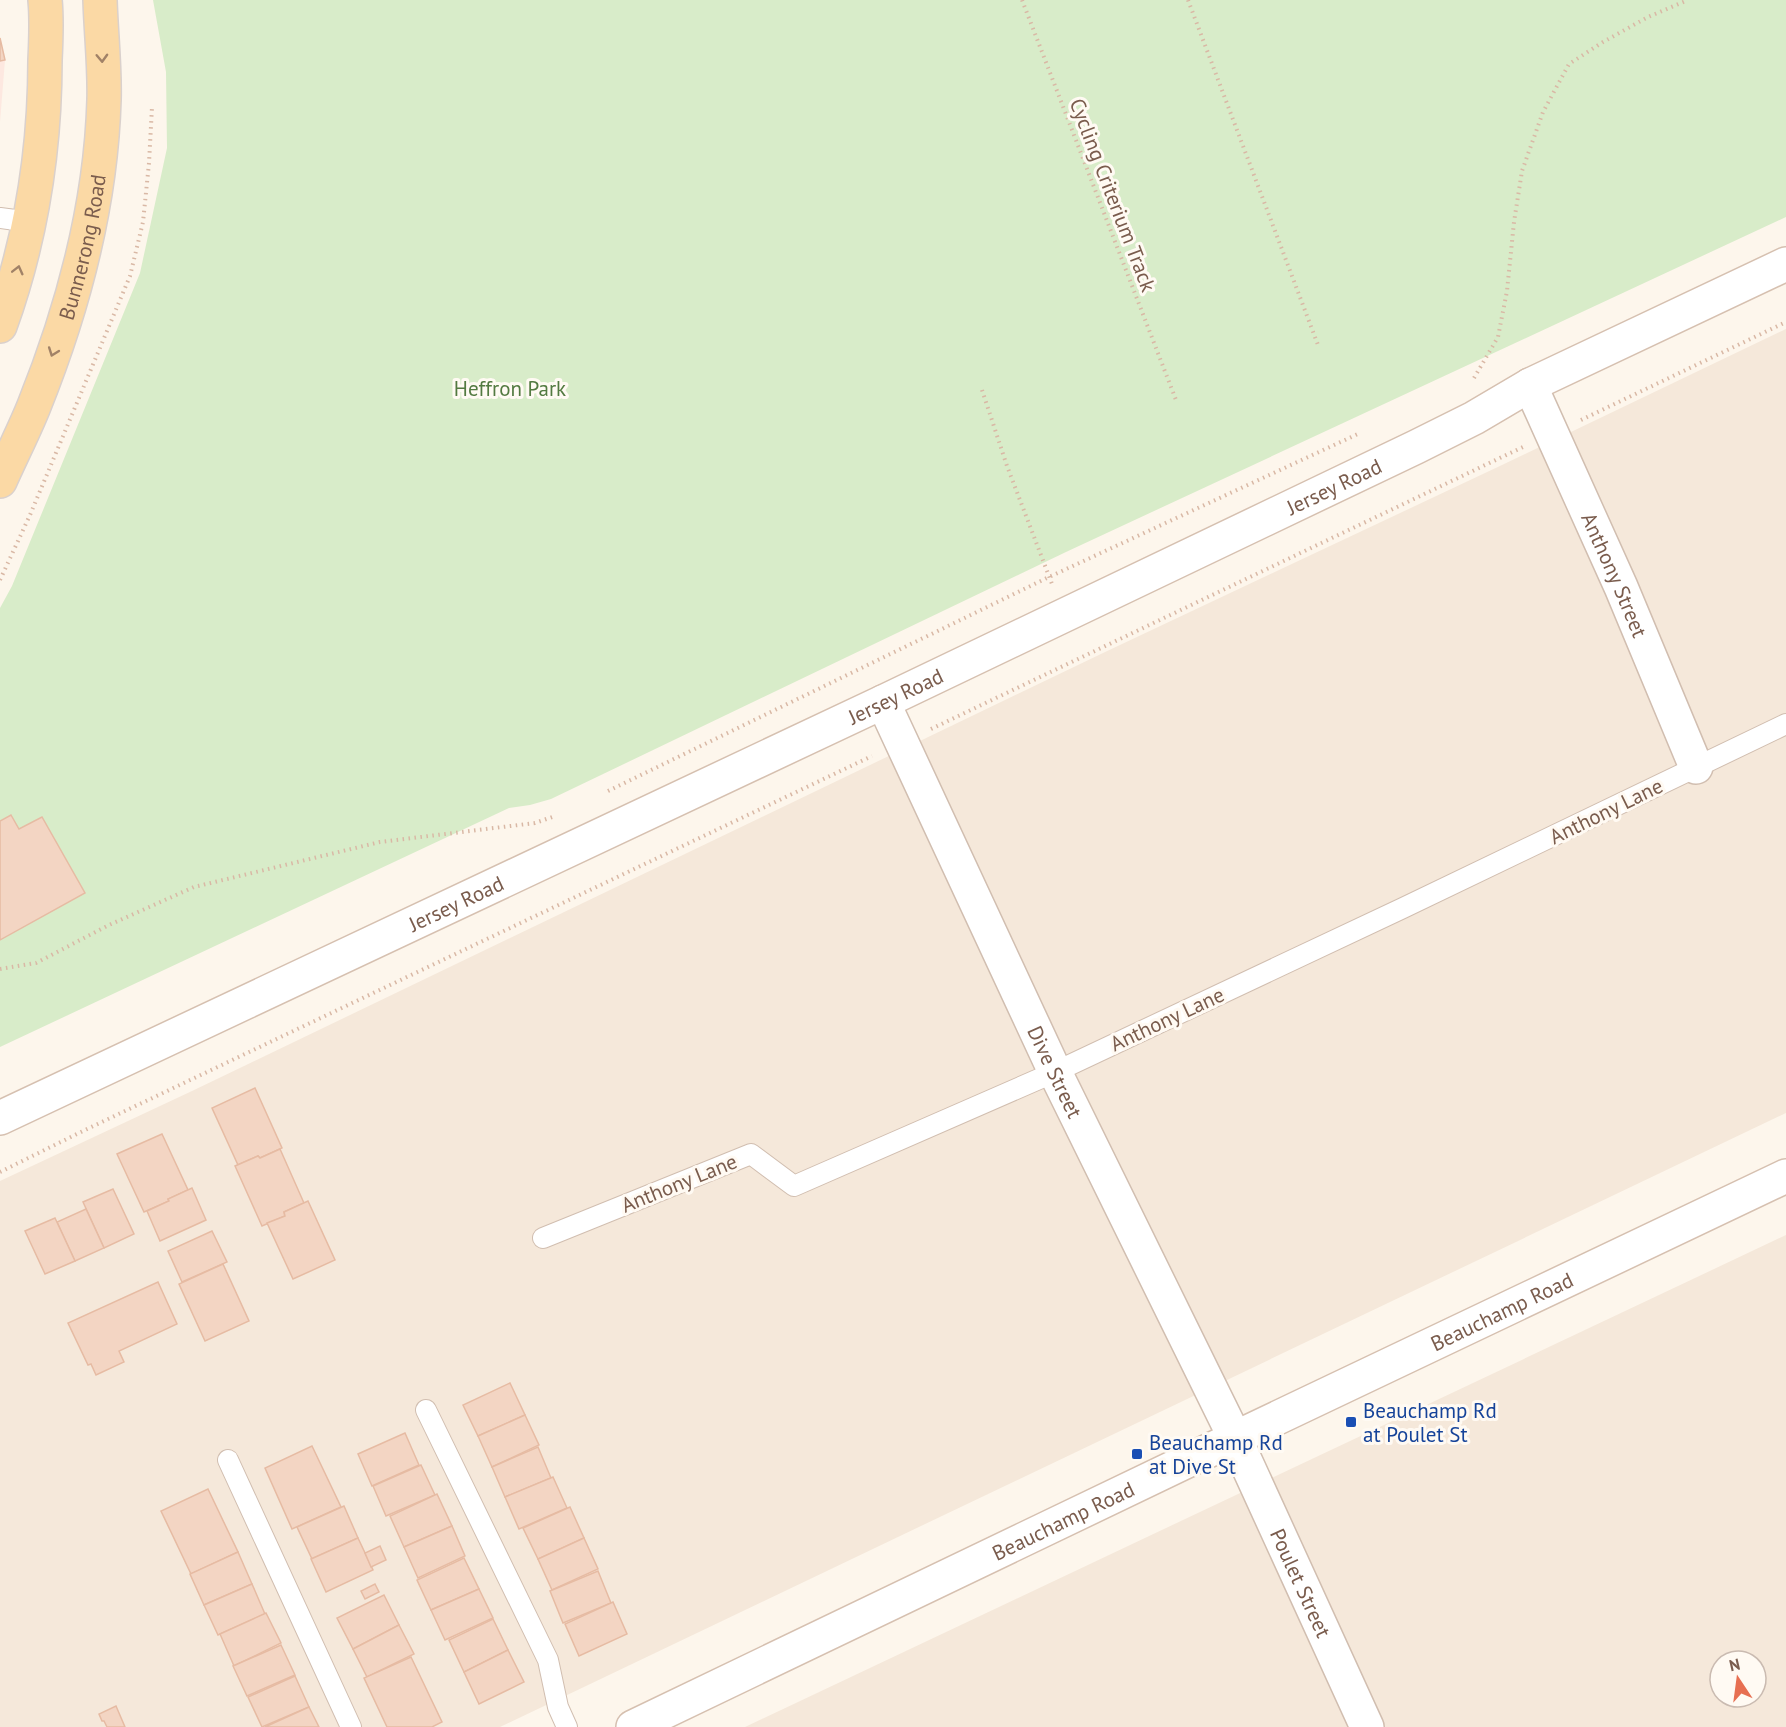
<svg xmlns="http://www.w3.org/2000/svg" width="1786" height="1727" viewBox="0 0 1786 1727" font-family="'PT Sans',sans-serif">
	<rect width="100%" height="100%" fill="#fdf6ec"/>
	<!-- residential -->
	<g fill="#f5e8da" fill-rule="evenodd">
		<polygon points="1786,329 1786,1113 500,1727 0,1727 0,1181 192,1091 1103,653 1502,465"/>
		<path d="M1786,1235v492h-1041zM1720,1661h36v36h-36z"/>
	</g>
	<!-- commercial -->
	<polygon fill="#fde8e0" points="0,39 5,60 0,122"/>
	<!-- green -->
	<polygon fill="#d8ecc9" points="153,0 1786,0 1786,217 1066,552 551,799 530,805 509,808 0,1047 0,608 12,586 140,273 167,148 166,72"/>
	<!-- building -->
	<g fill="#f3d5c3" stroke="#e6bba3" stroke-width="1.5">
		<polygon points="0,38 5,60 0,61"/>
		<polygon points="11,815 19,829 42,817 85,893 0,940 0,821"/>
		<polygon points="255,1088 282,1148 260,1158 258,1156 238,1165 212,1108"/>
		<polygon points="162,1134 188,1190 168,1199 169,1201 144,1212 117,1154"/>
		<polygon points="280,1149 304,1203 284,1212 285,1216 262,1226 235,1166 258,1156 260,1158"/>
		<polygon points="192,1188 206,1220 160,1241 147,1211 169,1201 168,1199"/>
		<polygon points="113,1189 134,1234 104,1248 83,1202"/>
		<polygon points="308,1201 335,1260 293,1279 267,1223 285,1216 284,1212"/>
		<polygon points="86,1209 104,1248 75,1261 57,1222"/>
		<polygon points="55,1218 75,1261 45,1274 25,1231"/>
		<polygon points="212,1231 227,1262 182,1282 168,1251"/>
		<polygon points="223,1264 249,1321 205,1341 179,1284"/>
		<polygon points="158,1282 177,1324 119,1351 124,1362 96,1375 91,1364 88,1365 68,1323"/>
		<polygon points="510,1383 525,1415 478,1436 463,1405"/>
		<polygon points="525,1415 539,1445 492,1467 478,1436"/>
		<polygon points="405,1433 419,1465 372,1486 358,1454"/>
		<polygon points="312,1446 341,1507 292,1529 265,1468"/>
		<polygon points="538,1447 551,1478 505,1497 492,1467"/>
		<polygon points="421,1465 435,1495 386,1516 373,1486"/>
		<polygon points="553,1477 567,1508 519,1529 505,1497"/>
		<polygon points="208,1489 238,1552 191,1574 161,1511"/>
		<polygon points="437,1494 452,1526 404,1547 390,1516"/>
		<polygon points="344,1506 358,1538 312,1559 297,1527"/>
		<polygon points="570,1507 584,1538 538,1559 523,1528"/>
		<polygon points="452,1526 465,1556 418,1578 404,1547"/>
		<polygon points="358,1538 373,1570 326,1592 311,1559"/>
		<polygon points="584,1538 598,1569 552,1590 538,1559"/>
		<polygon points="380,1546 386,1560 371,1567 365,1553"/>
		<polygon points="238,1552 252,1584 204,1605 190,1574"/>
		<polygon points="464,1558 479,1589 431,1610 417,1580"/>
		<polygon points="598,1571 611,1603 563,1623 550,1591"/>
		<polygon points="252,1584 265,1614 218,1635 204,1605"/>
		<polygon points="375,1584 379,1592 365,1599 361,1591"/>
		<polygon points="479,1589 493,1618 445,1640 431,1610"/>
		<polygon points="384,1595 399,1625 353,1649 337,1618"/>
		<polygon points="613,1602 627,1634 579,1656 565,1624"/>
		<polygon points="266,1613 281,1643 234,1666 220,1634"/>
		<polygon points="493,1619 508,1650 464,1672 449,1640"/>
		<polygon points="399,1625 414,1654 367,1677 353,1649"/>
		<polygon points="281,1645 295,1675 247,1696 233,1666"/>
		<polygon points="508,1650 524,1682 479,1704 464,1672"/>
		<polygon points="411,1657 442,1722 432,1727 387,1727 364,1678"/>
		<polygon points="295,1676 309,1707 262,1727 248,1697"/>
		<polygon points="116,1706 125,1727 107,1727 104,1721 102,1721 99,1714"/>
		<polygon points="309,1707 319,1727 265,1727"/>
	</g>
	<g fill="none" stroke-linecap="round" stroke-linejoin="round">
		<defs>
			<g id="lane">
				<polyline points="0,218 30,222"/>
				<polyline points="543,1238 751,1154 794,1186 1055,1072 1403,908 1786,724"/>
				<polyline points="426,1410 548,1660 558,1707 567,1727"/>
				<polyline points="228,1460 351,1727"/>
			</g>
			<g id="street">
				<path id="s1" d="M1530,385l91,202 75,180"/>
				<path id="s2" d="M883,702l172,370 180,366 132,289"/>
			</g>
			<g id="secondary">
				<path id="s3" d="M0,1118l883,-416 533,-255 58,-29 56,-33 256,-121"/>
				<path id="s4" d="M633,1727l602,-289 551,-262"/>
			</g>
			<g id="primary">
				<path d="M0,326c31,-86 45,-176 45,-266 1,-20 2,-40 0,-60"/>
				<path id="s5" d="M0,481c11,-25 24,-50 34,-75 39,-97 67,-201 70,-306 1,-33 -3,-67 -4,-100"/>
			</g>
		</defs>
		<!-- lane casing -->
		<use href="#lane" stroke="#d1beb0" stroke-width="22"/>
		<!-- street casing -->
		<use href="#street" stroke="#d1beb0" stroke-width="36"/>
		<!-- secondary casing -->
		<use href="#secondary" stroke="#d6c0b0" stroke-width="36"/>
		<!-- primary casing -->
		<use href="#primary" stroke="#dad1cd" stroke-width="36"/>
		<!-- path -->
		<g stroke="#d9b8a5" stroke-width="4" stroke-dasharray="1.5 4.5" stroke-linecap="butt">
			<polyline points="1022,0 1176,400"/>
			<polyline points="1188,0 1318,345"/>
			<polyline points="1474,378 1498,337 1507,291 1514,222 1522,171 1543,112 1569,64 1603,42 1648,17 1688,0"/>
			<polyline points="982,390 1007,466 1052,584"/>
			<polyline points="1581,420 1786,322"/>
			<polyline points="0,580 30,515 130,276 143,222 149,163 152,107"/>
			<polyline points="931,729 1523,447"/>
			<polyline points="608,791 1049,577 1360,433"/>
			<polyline points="0,969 36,963 109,925 194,887 380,842 535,823 555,816"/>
			<polyline points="0,1172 85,1130 872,756"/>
		</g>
		<!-- lane -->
		<use href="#lane" stroke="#fff" stroke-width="20"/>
		<!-- street -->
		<use href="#street" stroke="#fff" stroke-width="33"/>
		<!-- secondary -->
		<use href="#secondary" stroke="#fff" stroke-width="33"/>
		<!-- primary -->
		<use href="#primary" stroke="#fbd9a5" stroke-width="33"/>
	</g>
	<!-- one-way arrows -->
	<defs><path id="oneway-chevron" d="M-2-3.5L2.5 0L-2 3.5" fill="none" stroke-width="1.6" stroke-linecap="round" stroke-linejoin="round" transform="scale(1.5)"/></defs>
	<g stroke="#a18267">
		<use href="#oneway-chevron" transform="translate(102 58) rotate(88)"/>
		<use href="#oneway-chevron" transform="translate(18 270) rotate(-76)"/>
		<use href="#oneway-chevron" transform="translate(53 352) rotate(110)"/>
	</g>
	<!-- markers -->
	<g fill="#1a4fb4" stroke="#fffaf3" stroke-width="2">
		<rect x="1345" y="1416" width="12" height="12" rx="3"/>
		<rect x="1131" y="1448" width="12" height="12" rx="3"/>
	</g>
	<g text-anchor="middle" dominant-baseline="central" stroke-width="6" stroke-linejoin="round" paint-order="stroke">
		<!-- street labels -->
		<g font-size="21" fill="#7a5c4d" stroke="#fffaf3">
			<text transform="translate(1113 195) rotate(69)">Cycling Criterium Track</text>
			<text stroke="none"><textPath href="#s5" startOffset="249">Bunnerong Road</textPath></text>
			<text stroke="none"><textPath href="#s3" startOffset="1476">Jersey Road</textPath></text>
			<text stroke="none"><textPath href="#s1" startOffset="208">Anthony Street</textPath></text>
			<text stroke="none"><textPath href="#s3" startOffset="990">Jersey Road</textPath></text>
			<text transform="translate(1606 811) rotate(-26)">Anthony Lane</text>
			<text stroke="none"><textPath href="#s3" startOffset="504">Jersey Road</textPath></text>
			<text transform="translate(1167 1019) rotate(-25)">Anthony Lane</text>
			<text stroke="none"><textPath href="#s2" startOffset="408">Dive Street</textPath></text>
			<text transform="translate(679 1183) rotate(-22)">Anthony Lane</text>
			<text stroke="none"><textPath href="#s4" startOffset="963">Beauchamp Road</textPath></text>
			<text stroke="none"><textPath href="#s4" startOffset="477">Beauchamp Road</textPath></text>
			<text stroke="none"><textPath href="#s2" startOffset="975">Poulet Street</textPath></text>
		</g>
		<!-- park labels -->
		<g font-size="21" fill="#537a41" stroke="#fffaf3">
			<text x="510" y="388">Heffron Park</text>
		</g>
		<!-- transit labels -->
		<g font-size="21" fill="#164399" stroke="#fffaf3" text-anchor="start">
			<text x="1363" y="1410">Beauchamp Rd<tspan x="1363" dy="24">at Poulet St</tspan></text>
			<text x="1149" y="1442">Beauchamp Rd<tspan x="1149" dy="24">at Dive St</tspan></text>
		</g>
	</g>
	<!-- north arrow -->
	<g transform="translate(1738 1679) rotate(347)"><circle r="28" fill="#fffaf3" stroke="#cabbb1" stroke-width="1.5"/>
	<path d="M0-4.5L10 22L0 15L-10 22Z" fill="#e76f51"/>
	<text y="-9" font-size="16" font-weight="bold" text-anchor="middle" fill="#7a5c4d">N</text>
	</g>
</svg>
